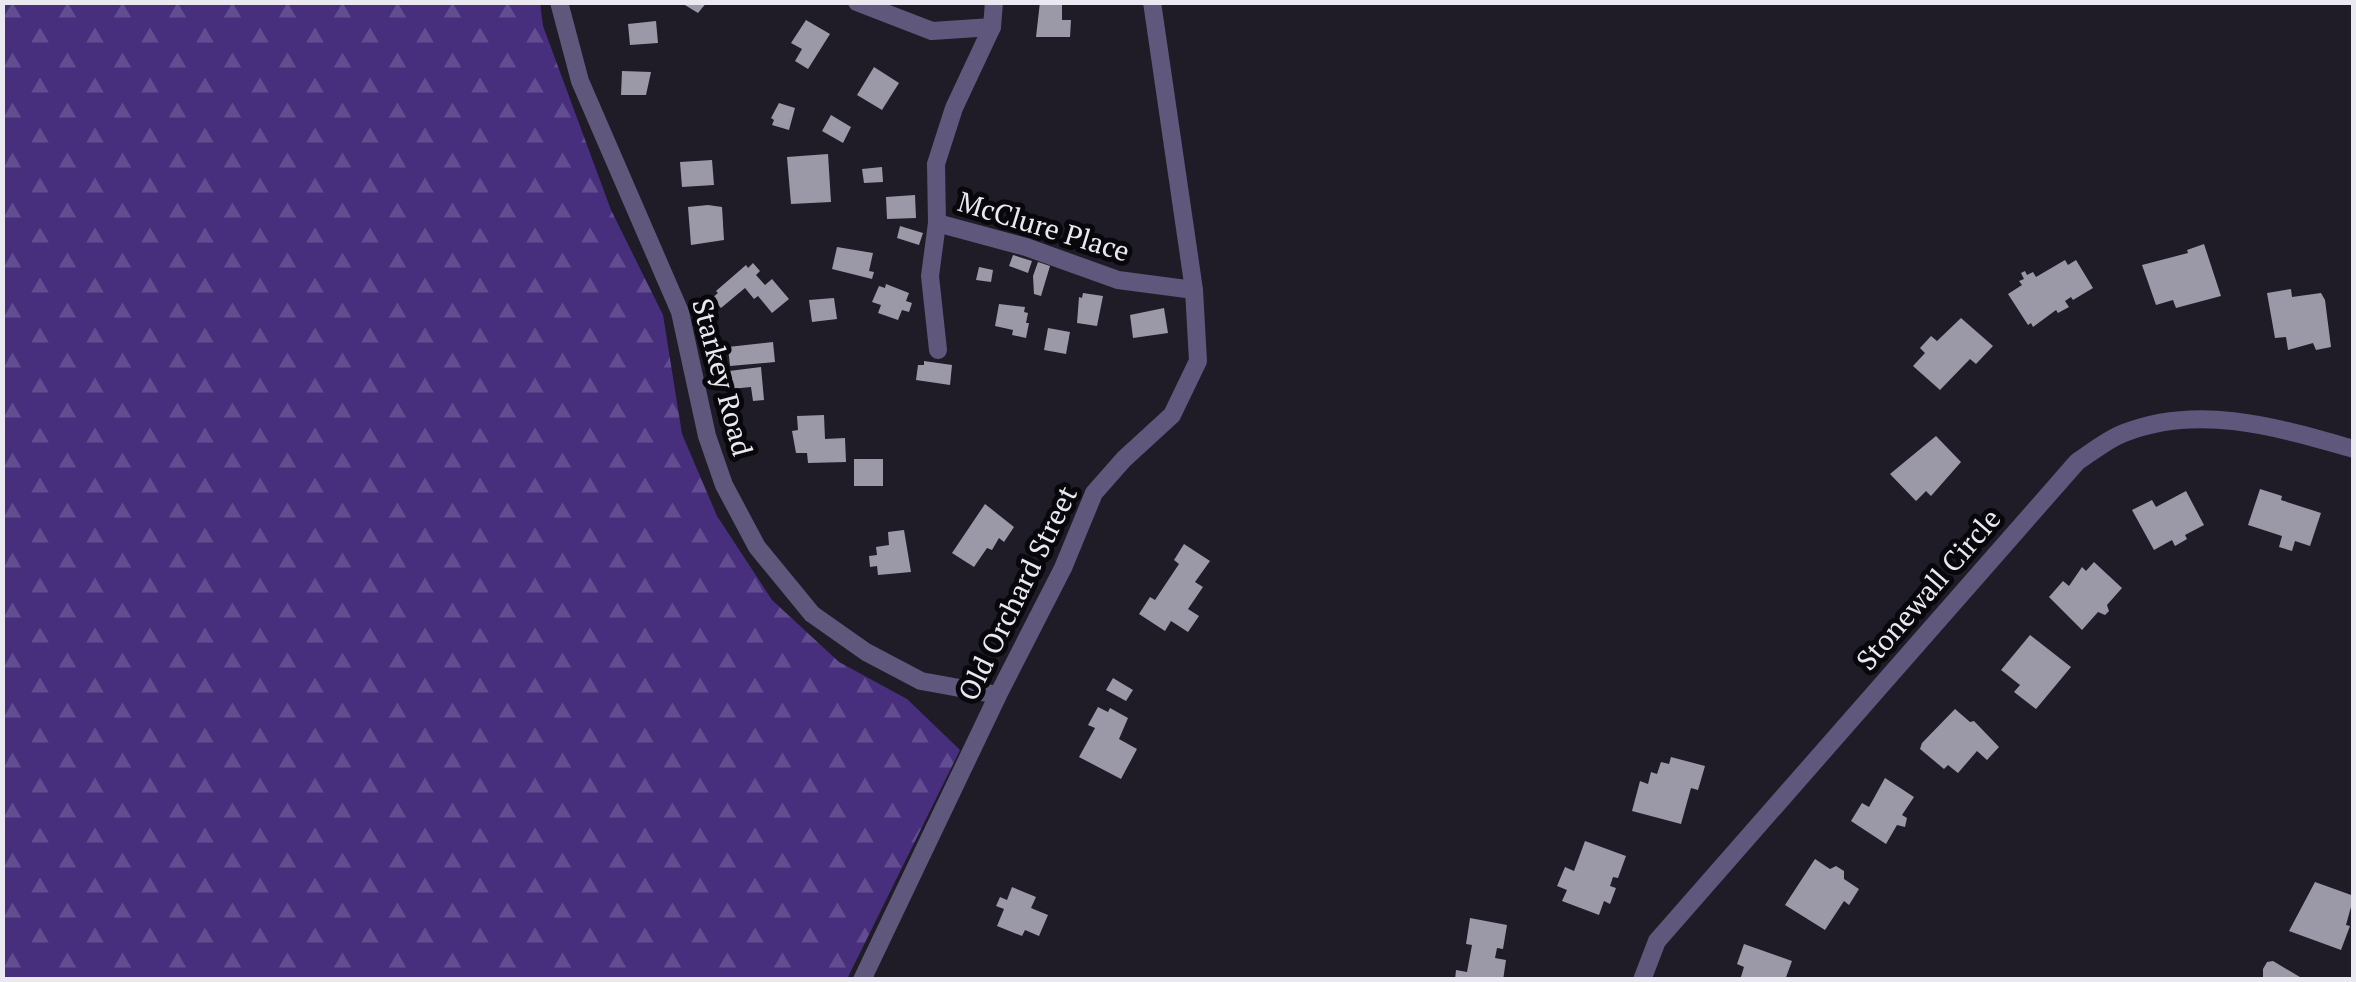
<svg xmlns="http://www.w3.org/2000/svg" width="2356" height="982" viewBox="0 0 2356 982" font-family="'PT Serif',serif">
	<defs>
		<pattern id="forest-firs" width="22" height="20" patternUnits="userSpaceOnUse" patternTransform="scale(2.5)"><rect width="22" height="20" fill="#482f7e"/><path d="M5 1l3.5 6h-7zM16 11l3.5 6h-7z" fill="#634d91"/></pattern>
	</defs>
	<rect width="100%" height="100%" fill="#1f1c28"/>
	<!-- forest -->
	<polygon fill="url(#forest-firs)" points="2,3 540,3 543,26 611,210 663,315 682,434 717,516 772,600 839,662 907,699 960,750 847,979 3,979"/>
	<!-- building -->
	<g fill="#9b99a8">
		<polygon points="680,2 707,2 698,13"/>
		<polygon points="1040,2 1062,2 1062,20 1071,20 1070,37 1036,37"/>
		<polygon points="806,20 830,34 808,69 795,61 802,49 791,43"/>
		<polygon points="656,21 658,43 630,45 628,24"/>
		<polygon points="874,67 899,83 882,110 857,95"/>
		<polygon points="622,71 651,72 646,95 621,95"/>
		<polygon points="779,103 795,108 789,130 772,125 774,120 771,118"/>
		<polygon points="831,115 851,127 843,143 822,131"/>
		<polygon points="828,154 831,202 791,204 787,157"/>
		<polygon points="712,160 714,185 682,187 680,162"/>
		<polygon points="882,167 883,182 864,183 862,169"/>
		<polygon points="915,195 916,218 887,219 886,197"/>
		<polygon points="708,205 722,207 724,240 691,245 688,207"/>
		<polygon points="900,226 923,233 919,245 897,238"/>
		<polygon points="2204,244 2221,296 2176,308 2173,300 2156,305 2142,265 2188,253 2187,250"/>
		<polygon points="837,247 873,253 869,271 874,272 872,279 832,269"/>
		<polygon points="1013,255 1032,261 1028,273 1009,266"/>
		<polygon points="2065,260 2068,265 2076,260 2093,288 2073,300 2071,297 2065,301 2069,307 2058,313 2056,310 2033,327 2031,323 2028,325 2008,294 2022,285 2019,281 2024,279 2021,273 2025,271 2027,275 2033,272 2036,277"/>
		<polygon points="1038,262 1050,266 1041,296 1034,294 1033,276"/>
		<polygon points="753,263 760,271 756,275 765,285 772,279 789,299 772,313 758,296 754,299 745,288 721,308 712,298 718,293 716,291 746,265 748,268"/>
		<polygon points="979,267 993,270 991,282 976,280"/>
		<polygon points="886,284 909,293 906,301 912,303 909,312 902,310 898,320 878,313 881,305 872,302 879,286 885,288"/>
		<polygon points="2291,289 2292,297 2321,293 2325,300 2331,347 2316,350 2313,343 2288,350 2286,337 2275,338 2267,293"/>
		<polygon points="1083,293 1103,296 1097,326 1077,323 1079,297 1082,298"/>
		<polygon points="834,298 837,319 812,322 809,300"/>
		<polygon points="999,304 1025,307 1024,312 1028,313 1026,323 1029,323 1026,338 1012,335 1013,330 995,326"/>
		<polygon points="1164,308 1168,333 1133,338 1130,315"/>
		<polygon points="1961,318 1993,346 1976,364 1970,359 1940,390 1913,366 1925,353 1920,348 1931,336 1937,341"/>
		<polygon points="1048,328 1070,332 1066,354 1044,350"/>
		<polygon points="773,342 775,362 730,366 728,347"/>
		<polygon points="924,361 952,365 950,385 916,380 918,365 924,365"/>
		<polygon points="761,367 764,400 753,401 751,387 730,389 729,371"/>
		<polygon points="824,415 825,439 845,438 846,462 808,463 807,453 796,453 792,431 798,430 797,416"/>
		<polygon points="1936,436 1961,462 1931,496 1926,491 1916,501 1890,474"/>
		<rect x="854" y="459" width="29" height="27"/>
		<polygon points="2260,489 2282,496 2281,500 2321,513 2310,546 2295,541 2292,551 2279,547 2282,536 2248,525"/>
		<polygon points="2186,491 2204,525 2185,535 2187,539 2175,546 2172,540 2154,550 2132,510 2152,500 2156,507"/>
		<polygon points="985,504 1014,527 1004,542 999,538 992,550 987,548 974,567 952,553"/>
		<polygon points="904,530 911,572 878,575 877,566 870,567 869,556 877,555 876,547 889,545 888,532"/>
		<polygon points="1184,544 1210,561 1195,582 1203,587 1188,609 1199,616 1188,632 1171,621 1165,631 1139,614 1150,597 1155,600 1179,564 1174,560"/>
		<polygon points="2094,562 2122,588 2107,605 2109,611 2105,615 2098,612 2082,630 2049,597 2063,581 2069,586 2082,567 2086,571"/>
		<polygon points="2030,635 2071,667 2036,709 2014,692 2020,685 2001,670"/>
		<polygon points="1113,678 1133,690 1126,701 1106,690"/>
		<polygon points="1098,707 1108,712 1110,708 1128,718 1119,739 1137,749 1121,779 1079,757 1095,728 1088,725"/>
		<polygon points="1955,709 1970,722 1974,721 1999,747 1987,760 1977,751 1958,773 1948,765 1944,769 1920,749 1922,743"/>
		<polygon points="1671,757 1705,766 1698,790 1691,788 1681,824 1632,811 1640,781 1648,784 1651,772 1657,774 1661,762 1669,764"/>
		<polygon points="1885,778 1914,797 1902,815 1907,818 1905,827 1897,825 1886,844 1851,821 1862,803 1869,807"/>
		<polygon points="1585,841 1626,856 1618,878 1613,877 1610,886 1616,888 1610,904 1604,901 1599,915 1562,901 1567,890 1557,886 1565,867 1574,871"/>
		<polygon points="1815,859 1830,869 1836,866 1844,871 1844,879 1859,889 1849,905 1844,901 1825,930 1785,905"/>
		<polygon points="2315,882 2354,896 2346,925 2350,926 2341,950 2289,931"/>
		<polygon points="1012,887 1036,897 1031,908 1048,915 1039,936 1025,930 1022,936 997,926 1004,909 996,906 1000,897 1007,900"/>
		<polygon points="1470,918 1507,925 1503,949 1497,948 1495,958 1506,960 1503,980 1455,980 1456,970 1467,972 1472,945 1466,944"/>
		<polygon points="1744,944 1792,961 1785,980 1740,980 1744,967 1737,964"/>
		<polygon points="2273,961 2305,980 2263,980 2263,969 2267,962"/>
	</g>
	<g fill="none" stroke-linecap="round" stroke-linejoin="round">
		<!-- minor -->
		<g stroke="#5f577c" stroke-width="18">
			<polyline points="559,2 580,81 680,312 707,436 724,485 757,547 812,614 866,652 921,681 998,695"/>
			<polyline points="857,2 932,31 992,27"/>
			<polyline points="937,223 1026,247 1118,280 1194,290"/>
			<polyline points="938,350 930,276 937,223 936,164 954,108 992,27 994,2"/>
			<polyline points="862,980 998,695 1063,568 1094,493 1124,459 1172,415 1198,361 1194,290 1152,2"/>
			<path d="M1642,980l15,-39 420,-479c15,-10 31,-23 47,-29 76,-30 155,-5 230,16"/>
		</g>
	</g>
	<g text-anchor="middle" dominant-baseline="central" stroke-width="10" stroke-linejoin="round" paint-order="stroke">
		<!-- street labels -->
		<g font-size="28" fill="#eae9f1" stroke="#08080c">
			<text transform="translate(1044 226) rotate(17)">McClure Place</text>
			<text transform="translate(723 377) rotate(75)">Starkey Road</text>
			<text transform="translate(1928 589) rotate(-49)">Stonewall Circle</text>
			<text transform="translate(1017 593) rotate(-64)">Old Orchard Street</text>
		</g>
	</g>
	<!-- border -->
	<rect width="2356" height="982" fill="none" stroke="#eae9f1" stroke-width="10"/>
</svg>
